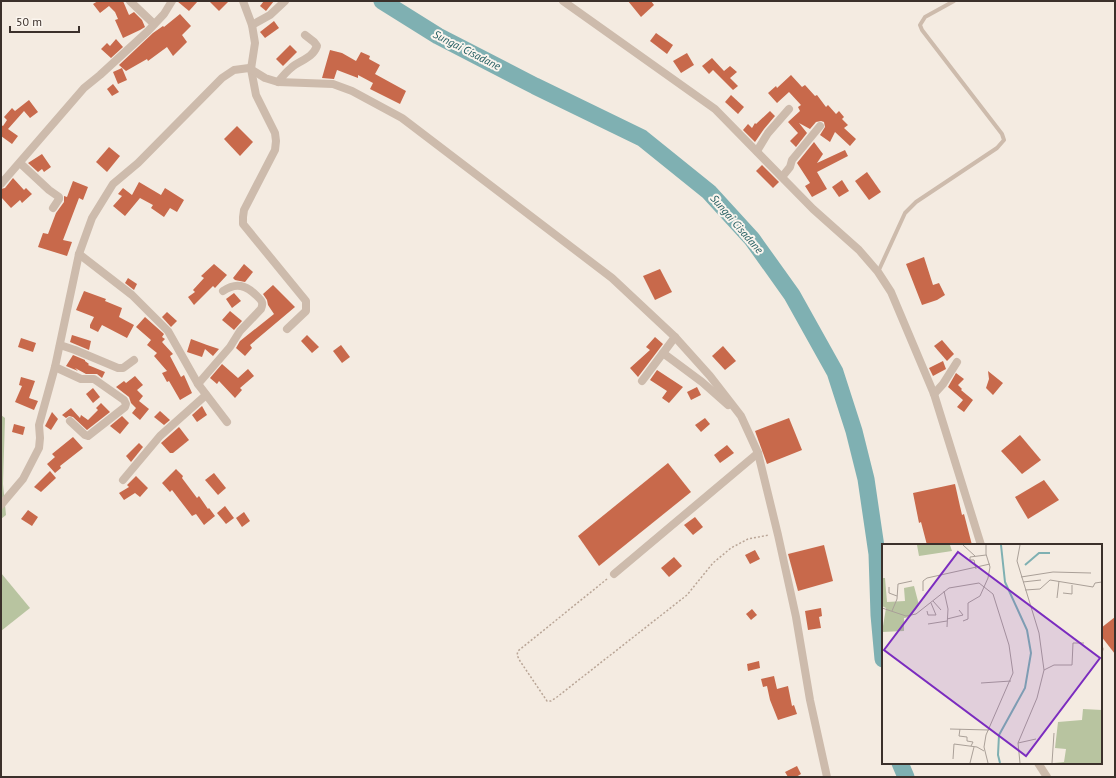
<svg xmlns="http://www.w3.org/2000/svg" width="1116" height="778" viewBox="0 0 1116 778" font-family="'PT Sans',sans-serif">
	<rect width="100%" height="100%" fill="#f4ebe1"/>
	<!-- green -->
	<g fill="#b8c4a0">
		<polygon points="1,415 5,418 3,484 6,515 1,519"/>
		<polygon points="1,573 30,608 1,631"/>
	</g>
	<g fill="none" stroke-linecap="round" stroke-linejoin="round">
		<!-- river -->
		<g stroke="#7fb0b2" stroke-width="17">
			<polyline points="382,1 438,36 535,86 642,138 709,192 752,239 792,295 835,372 854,431 866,479 877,554 879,615 883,659"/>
			<polyline points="900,763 906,777"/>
		</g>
	</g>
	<!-- building -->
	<g fill="#c8694b">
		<polygon points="98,1 123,1 129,15 134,12 142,20 145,27 140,30 123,38 115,20 118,19 115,12 109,6 100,13 93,4"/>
		<polygon points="177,1 198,1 189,11"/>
		<polygon points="209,1 229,1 219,11"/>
		<polygon points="264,1 274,1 266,11 260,6"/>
		<polygon points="628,1 651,1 654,5 641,17"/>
		<polygon points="180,14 191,26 182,35 187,42 173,56 167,47 148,61 147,59 126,71 119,65 153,33 163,26 164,27"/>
		<polygon points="274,21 279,28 265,38 260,32"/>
		<polygon points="656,33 673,45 667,54 650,41"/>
		<polygon points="116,39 123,47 111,58 101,49 107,43 110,46"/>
		<polygon points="290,45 297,52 283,66 276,59"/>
		<polygon points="330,50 342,53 356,61 361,52 370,56 369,59 380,65 375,74 406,91 400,104 370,89 373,83 358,75 358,78 337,70 334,79 322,78"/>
		<polygon points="687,53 694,65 681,73 673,61"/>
		<polygon points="712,58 724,71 730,66 737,72 730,78 738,86 733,90 713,70 709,74 702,66"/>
		<polygon points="122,68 127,80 118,84 113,72"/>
		<polygon points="791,75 802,87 805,85 815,96 817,95 826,107 828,105 836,114 839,111 844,117 842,119 848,125 844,128 856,139 850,146 835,132 830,142 820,135 825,127 824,122 821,121 816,122 810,129 799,123 807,133 796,147 790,141 798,133 788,122 800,111 798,107 801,105 789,92 777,103 768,93 776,86 777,88"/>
		<polygon points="113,84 119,92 112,96 107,89"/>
		<polygon points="731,95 744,107 738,114 725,102"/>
		<polygon points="29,100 38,112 30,118 24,111 8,129 18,136 12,144 1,136 1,125 3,126 7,120 4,117 12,108 15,111"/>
		<polygon points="770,111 775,116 764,129 755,142 743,130 748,124 752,128 755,123 756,124"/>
		<polygon points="237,126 253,142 240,156 224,139"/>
		<polygon points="814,142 823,154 817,163 845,150 848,156 817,172 827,189 812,197 805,186 810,183 797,163"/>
		<polygon points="109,147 120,156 107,172 96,162"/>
		<polygon points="42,154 51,167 44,172 42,169 38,172 28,163"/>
		<polygon points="762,165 779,182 773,188 756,171"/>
		<polygon points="867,172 881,192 869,200 855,181"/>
		<polygon points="13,178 24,190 26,188 32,194 22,203 20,200 11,208 1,197 1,189 5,188"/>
		<polygon points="842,180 849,191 839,197 832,187"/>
		<polygon points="73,181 88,187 83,200 79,198 63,240 72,242 67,256 38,247 43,233 48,234 56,213 64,202 64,196 67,197"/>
		<polygon points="139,182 161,195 165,188 184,200 177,212 170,208 164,217 151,208 153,205 140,198 125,216 113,206 122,196 118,194 123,188 132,195"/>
		<polygon points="924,257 933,285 939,283 945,295 937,300 922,305 906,264"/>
		<polygon points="214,264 227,275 215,288 213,286 194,305 188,297 195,292 193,290 204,278 201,276"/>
		<polygon points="244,264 253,272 245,282 235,280 233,278"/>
		<polygon points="660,269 672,292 655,300 643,276"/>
		<polygon points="128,278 137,284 134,290 125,283"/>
		<polygon points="273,285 295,307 250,345 252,348 245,356 236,348 240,341 274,314 268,305 267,300 263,294"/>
		<polygon points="84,291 106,299 105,301 122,308 119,317 134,325 127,338 102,325 98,332 90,328 90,325 94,317 76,310"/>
		<polygon points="234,293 241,301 232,308 226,299"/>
		<polygon points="230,311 242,321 234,330 222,320"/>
		<polygon points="167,312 177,321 171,327 162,317"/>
		<polygon points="145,317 164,334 162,337 165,339 162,342 173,354 170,356 181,377 184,375 192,393 180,400 169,381 167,382 162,373 167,371 154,356 157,353 147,345 151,340 136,327"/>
		<polygon points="72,335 91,341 89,350 70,342"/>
		<polygon points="307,335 319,347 312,353 301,341"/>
		<polygon points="655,337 663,344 638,377 630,368 650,350 646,347"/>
		<polygon points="21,338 36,343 33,352 18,347"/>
		<polygon points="191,339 207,345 219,349 213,356 205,349 202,357 187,352"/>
		<polygon points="942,340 954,354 947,361 934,346"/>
		<polygon points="341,345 350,357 342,363 333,351"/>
		<polygon points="723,346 736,361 725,370 712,356"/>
		<polygon points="73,355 85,360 85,361 89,364 88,365 105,372 102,378 97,374 86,374 75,368 78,371 66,366"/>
		<polygon points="943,361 946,369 933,376 929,368"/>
		<polygon points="222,364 238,378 248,369 254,376 240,388 242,390 235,398 219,381 217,384 210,378"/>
		<polygon points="657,370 683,387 669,403 662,398 667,391 650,380"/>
		<polygon points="988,371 1003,383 993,395 986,388 989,379"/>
		<polygon points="956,373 964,379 958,385 962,389 961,390 973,400 964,412 957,407 963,400 948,387"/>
		<polygon points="135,376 143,385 137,390 143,396 139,401 149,409 140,420 132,413 136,408 131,403 129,397 116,387 124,381 126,383"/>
		<polygon points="21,377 35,381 29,398 38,401 34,410 15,402 22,386 19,385"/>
		<polygon points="697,387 701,395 691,400 687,392"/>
		<polygon points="93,388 100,397 93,403 86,394"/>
		<polygon points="101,403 110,412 87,430 73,417 69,416 66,418 62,415 71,408 80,418 81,415 88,420 98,410 96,408"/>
		<polygon points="202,406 207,415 197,422 192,415"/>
		<polygon points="160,411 170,420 164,425 154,417"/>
		<polygon points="52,412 58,419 51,430 45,426"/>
		<polygon points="122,416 129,423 120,434 110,426"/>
		<polygon points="705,418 710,424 701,432 695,425"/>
		<polygon points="789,418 802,450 767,464 755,431"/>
		<polygon points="14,424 25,427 23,435 12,432"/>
		<polygon points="179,427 189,440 173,453 170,453 161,443"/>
		<polygon points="1020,435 1041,460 1022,474 1001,451"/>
		<polygon points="73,437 83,448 60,466 61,468 55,473 47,464 55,457 52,454"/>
		<polygon points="139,443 143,447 131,462 126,456"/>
		<polygon points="727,445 734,453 720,463 714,455"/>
		<polygon points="668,463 691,492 599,566 578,536"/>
		<polygon points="176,469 183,476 182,478 197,498 199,496 208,509 209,508 215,516 204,525 196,514 192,516 172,490 170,492 162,483"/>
		<polygon points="50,471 56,478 41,492 34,487"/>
		<polygon points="214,473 226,488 218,495 205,480"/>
		<polygon points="136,476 148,488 140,497 135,493 124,500 119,493 129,487 127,485"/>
		<polygon points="1044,480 1059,500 1028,519 1015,497"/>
		<polygon points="955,484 962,515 964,514 972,545 927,545 921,522 919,523 913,493"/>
		<polygon points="225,506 234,518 226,524 217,513"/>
		<polygon points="28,510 38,517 32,526 21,519"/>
		<polygon points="244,512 250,521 242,527 236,518"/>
		<polygon points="695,517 703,527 693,535 684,525"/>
		<polygon points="824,545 833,581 798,591 788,554"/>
		<polygon points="755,550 760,559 750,564 745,555"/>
		<polygon points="674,557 682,566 669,577 661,568"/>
		<polygon points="821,608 822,616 819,617 821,628 808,630 805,611"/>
		<polygon points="752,609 757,615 751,620 746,614"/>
		<polygon points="1115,617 1115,654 1101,636 1101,628"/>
		<polygon points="759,661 760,668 748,671 747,664"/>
		<polygon points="774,676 777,689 788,686 792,706 794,705 797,714 778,720 770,700 767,686 763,687 761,679"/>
		<polygon points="797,766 801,774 796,777 788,777 785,772"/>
	</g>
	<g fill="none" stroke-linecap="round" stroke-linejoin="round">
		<!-- path -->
		<polyline stroke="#b9a596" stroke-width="1.5" stroke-dasharray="2 2" stroke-linecap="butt" points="607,579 518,651 517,655 520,661 547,701 551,701 557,697 687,595 713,563 731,548 748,539 769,535"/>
		<!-- lane -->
		<g stroke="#cdbbac" stroke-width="4">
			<polyline points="878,272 905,213 916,202 997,148 1004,140 1002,134 922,30 920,25 925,17 954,1"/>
			<polyline points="1101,650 1102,649"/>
		</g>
		<!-- street -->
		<g stroke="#cdbbac" stroke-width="8">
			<polyline points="130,1 154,24"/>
			<polyline points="243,1 252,25 255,43 251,69 256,95 275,133 276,141 275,150 244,210 243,217 243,224 306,301 306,311 287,329"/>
			<polyline points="563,1 715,109 813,209 859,250 878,272 891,292 934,394 981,545"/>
			<polyline points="252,25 270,15 285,1"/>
			<path d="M278,82c4,-5 8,-10 13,-14 9,-8 21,-9 26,-22l-3,-4 -9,-7"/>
			<polyline points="757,151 768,133 789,109"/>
			<polyline points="20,163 49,190 59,197 59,199 53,208"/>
			<polyline points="782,177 790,167 792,160 797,154 820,126"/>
			<polyline points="1,184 84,88 100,75 148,31 164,14 172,1"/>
			<polyline points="79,254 132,295 168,331 198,384 227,422"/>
			<polyline points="60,345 75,350 118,368 123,368 134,360"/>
			<polyline points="663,353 702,382 728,405"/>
			<polyline points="55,367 81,379 94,379 124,400 126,404 125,407 88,436 85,435 70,421"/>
			<polyline points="642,381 675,337"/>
			<path d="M198,384l32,-37 10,-16 21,-22c3,-7 0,-9 -4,-13 -11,-11 -21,-14 -34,-5"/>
			<polyline points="934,394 943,384 957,362"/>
			<polyline points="123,480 160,436 206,395"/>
			<polyline points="1,505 23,479 39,448 40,438 39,425 55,367 79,254 92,218 113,184 138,163 222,78 234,70 249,68 265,78 278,82 333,84 352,91 402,118 612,278 675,337 710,376 741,416 758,453 778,535 796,617 810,700 827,777"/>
			<polyline points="614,574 758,453"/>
			<polyline points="1038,763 1047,777"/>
		</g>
	</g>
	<g text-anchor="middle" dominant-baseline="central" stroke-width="4" stroke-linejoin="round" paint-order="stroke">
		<!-- water labels -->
		<g font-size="11" font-style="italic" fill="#1f5a5e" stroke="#fbf5ee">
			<text transform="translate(467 50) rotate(27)">Sungai Cisadane</text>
			<text transform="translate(737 224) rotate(49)">Sungai Cisadane</text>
		</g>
	</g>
	<!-- overview -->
	<g transform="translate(882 544)">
		<rect width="220" height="220" fill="#f4ebe1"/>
		<path d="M35,1h33l2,6 -33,5zM0,34h3l2,24 18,-1 -1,-13 10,-2 5,19 -9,12 -6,1v13l-22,1 4,-24 -4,-2zM201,165l19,1v53h-48l10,-1 2,-13 -11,-1 3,-26 24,-2z" fill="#b8c4a0"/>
		<path fill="none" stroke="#7fb0b2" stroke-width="2" d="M143,21l14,-12h11M118,219l-2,-8 1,-20 26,-47 6,-35 -4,-23 -22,-48 -4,-37"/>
		<path fill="none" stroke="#aaa098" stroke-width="1" d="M81,1l12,11M138,1l-3,16 22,72 5,37 -7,28 -19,45 2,20M94,25l-2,-9h-4v-3l16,-2M139,33l32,-5 38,1M141,38l18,-2M7,43v6l8,3M143,46l15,-1 10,-9 43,7 2,-4 7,-1M41,47v-10l4,-3 63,-14M62,47l4,18 -1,18M181,49l9,1v-9M175,54l2,-17M51,57l8,9M0,64l24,8 10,-2 33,-26 30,-5 14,11 16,51 4,28 -27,62 -2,12 4,16M10,67l5,-12 1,-15 14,-3M45,67l1,4h8l-5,-12M65,75l16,-4 -4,-5M81,77l5,-2v-16l12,-7 8,-18 2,-11 -4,-13v-9M46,80l19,-3M162,126l10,-5h18l1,-22h11M99,139l30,-2M68,185l39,1M78,185l-1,7 8,1v4l6,1 -2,4M136,199l18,-4M71,215l1,-15 23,3 7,4M88,219l4,-16M170,219l2,-30"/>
		<path fill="#7b2cbf" fill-opacity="0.15" stroke="#7b2cbf" stroke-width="2" d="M76,8l142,106 -74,98 -142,-106z"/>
		<rect width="220" height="220" fill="none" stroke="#3b302b" stroke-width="2"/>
	</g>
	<!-- border -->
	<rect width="1116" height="778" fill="none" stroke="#3b302b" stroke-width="4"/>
	<!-- scale -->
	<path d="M10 26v6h69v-6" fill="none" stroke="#3b302b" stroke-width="2"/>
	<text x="16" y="26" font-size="12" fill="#3b302b" stroke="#fbf5ee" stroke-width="3" paint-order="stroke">50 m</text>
</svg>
